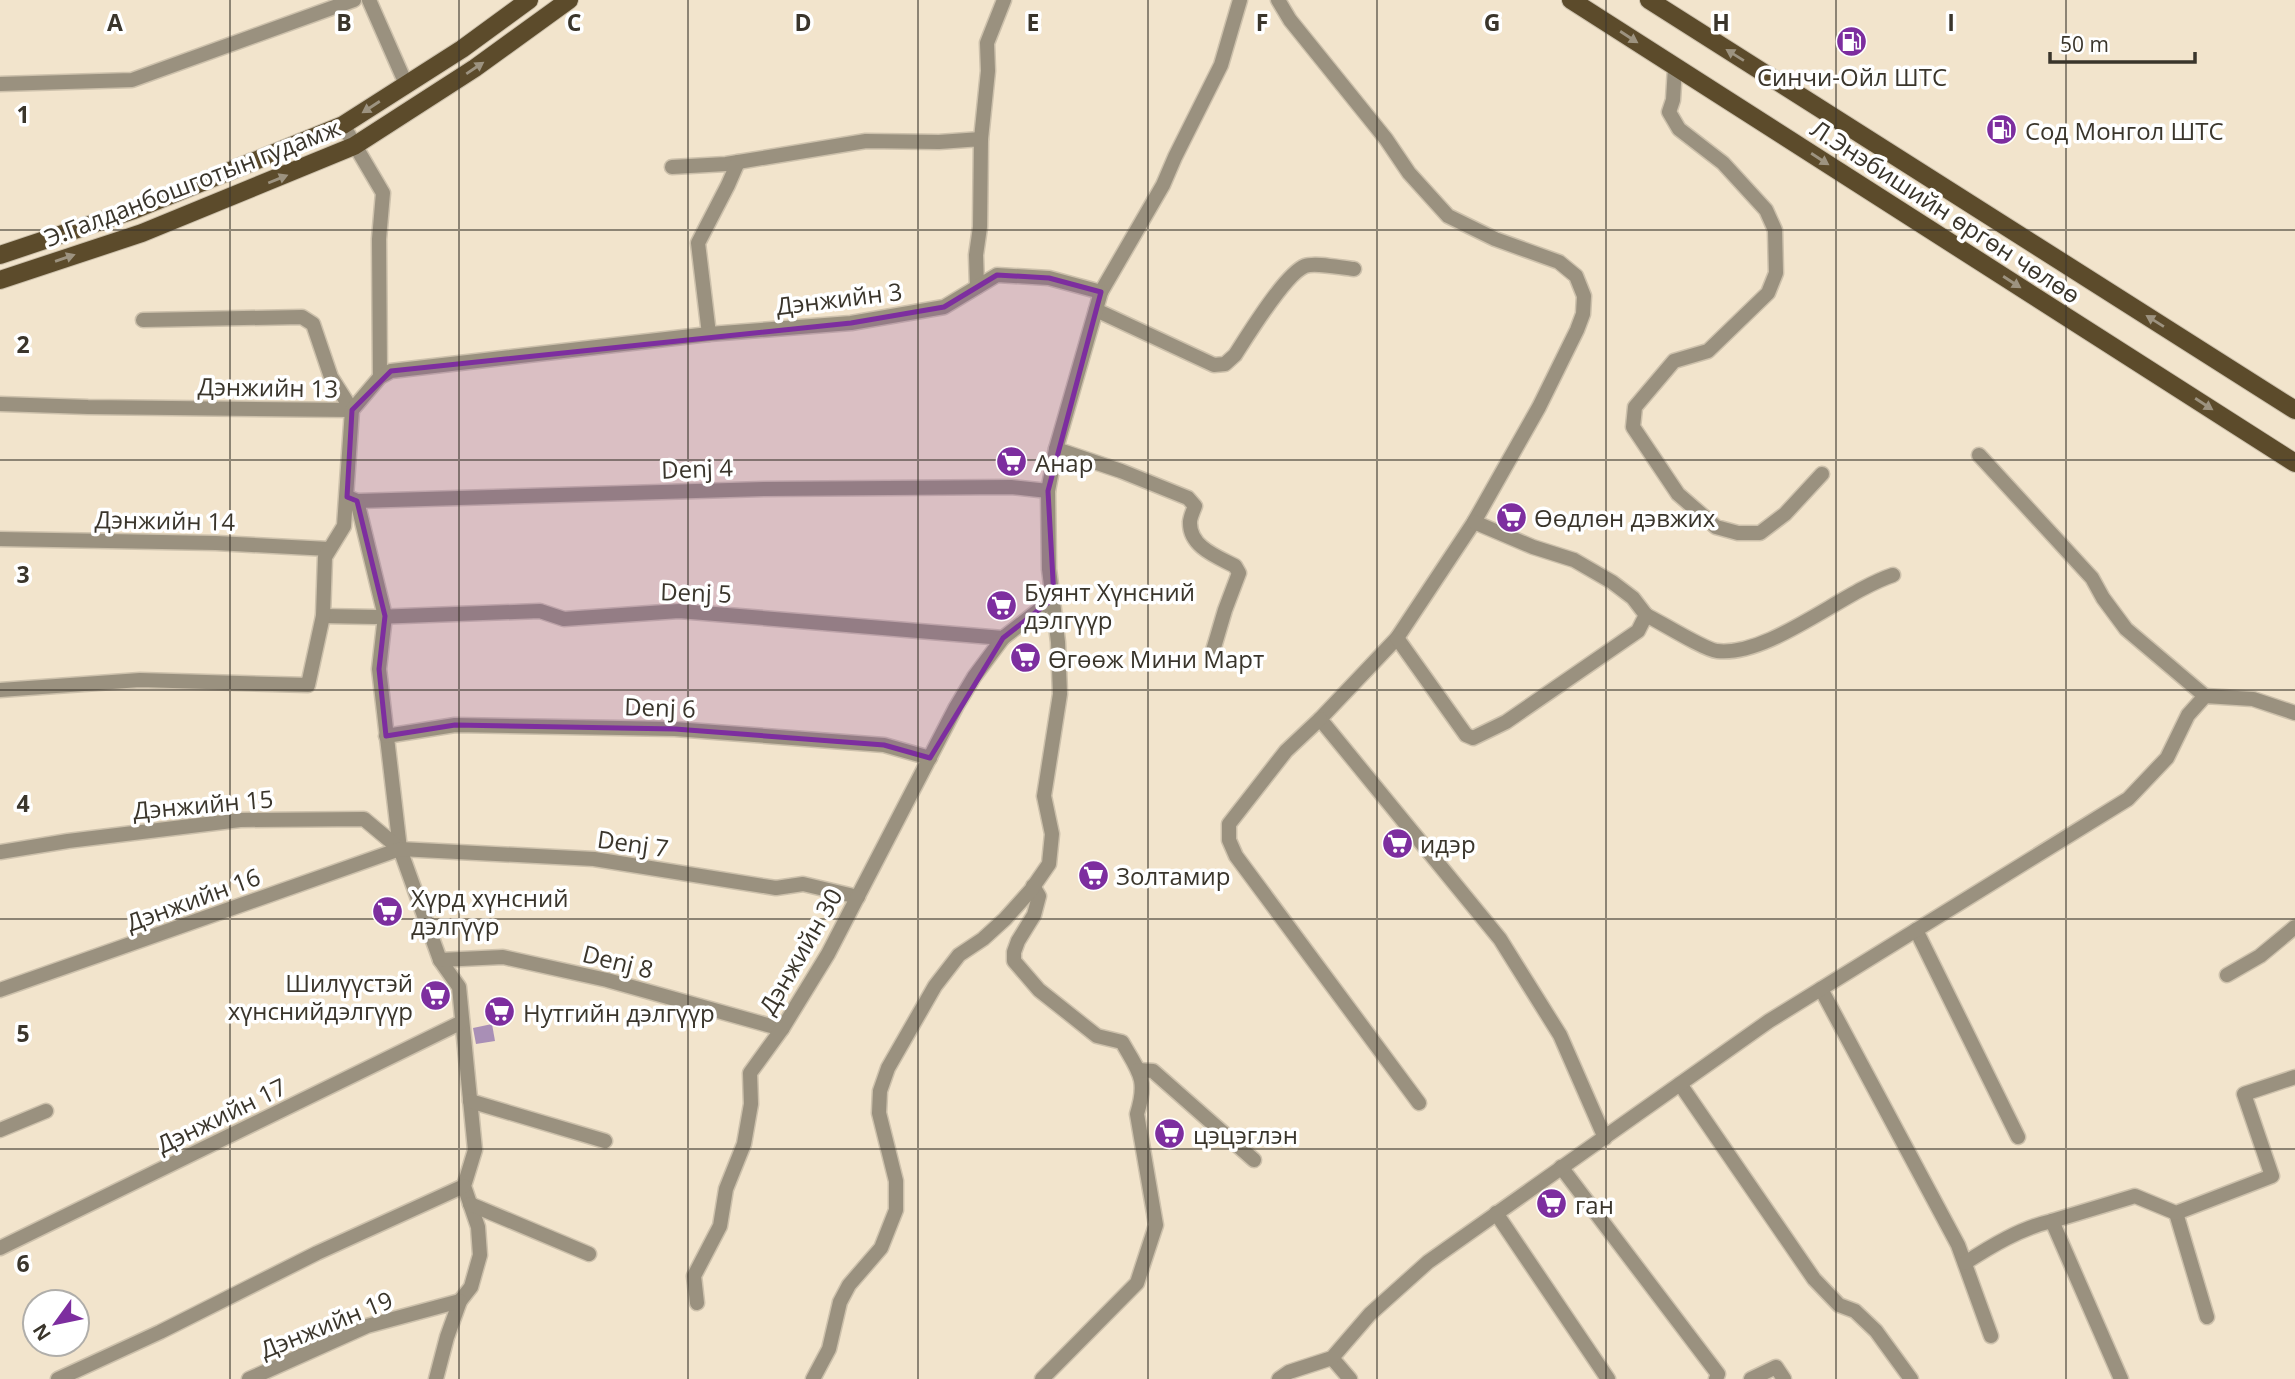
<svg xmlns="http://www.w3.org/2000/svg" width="2295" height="1379" viewBox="0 0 2295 1379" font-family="'Open Sans',sans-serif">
	<rect width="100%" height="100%" fill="#f2e4cc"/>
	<!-- water -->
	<polygon fill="#a98fb6" points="492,1024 495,1041 476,1044 473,1028"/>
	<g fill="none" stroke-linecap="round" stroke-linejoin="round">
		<defs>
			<g id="minor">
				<polyline points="369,0 406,84"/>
				<polyline points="1278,0 1290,20 1386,139 1409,173 1448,216 1495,239 1559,262 1576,276 1584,296 1583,314 1577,330 1539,407 1474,522 1397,638 1320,719 1500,939 1560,1035 1605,1138"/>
				<polyline points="1675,67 1673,100 1669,112 1679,129 1723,163 1766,210 1775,230 1776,273 1768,293 1708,351 1674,361 1635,407 1633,427 1678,494 1716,527 1738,533 1760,533 1785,514 1822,474"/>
				<polyline points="0,84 132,80 354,0"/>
				<polyline points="343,125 383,193 379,239 380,377"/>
				<polyline points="981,139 988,71 987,43 1004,0"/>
				<polyline points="672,167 726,164 866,141 939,142 981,139 980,227 976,255 977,287"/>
				<path d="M1096,310l118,55 11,-1 10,-9c13,-20 50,-81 70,-89 10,-4 37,2 49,3"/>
				<polyline points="709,334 698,243 728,185 738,162"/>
				<polyline points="0,404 88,407 352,410 331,377 313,324 302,317 143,320"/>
				<path d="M1056,449l65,22 67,27 7,8c-2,5 -5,12 -5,16 -1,25 28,35 45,44l4,7 -14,37 -13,44"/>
				<polyline points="1979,455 2092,578 2103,598 2126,629 2205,696"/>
				<polyline points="350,498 357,501 764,489 1011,487 1048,491"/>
				<polyline points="357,501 385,616 379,669 400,849 440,960 459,987 475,1150 464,1186 478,1227 480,1255 471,1287 460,1301 447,1337 436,1379"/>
				<polyline points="0,539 216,543 329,549"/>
				<path d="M1646,615c14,7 59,35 71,36 52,6 125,-59 176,-76"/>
				<polyline points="323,616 375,617 540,611 564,619 679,611 1003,638 1054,598"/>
				<polyline points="1397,638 1466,735 1473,738 1506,722 1638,631 1646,615 1633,598 1612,582 1574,560 1533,547 1474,522"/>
				<polyline points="0,690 140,680 308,685 323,616 325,557 344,526 352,410 380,377 391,371 709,334 851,323 944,307 997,275 1049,278 1101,292 1163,185 1175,157 1221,65 1240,0"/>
				<polyline points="1320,719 1286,751 1229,824 1229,840 1236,856 1419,1103"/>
				<polyline points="386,736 455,725 675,729 884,745 930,758"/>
				<polyline points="0,852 68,841 240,820 364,819 400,849"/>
				<path d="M1033,886l6,10 -5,19 -16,26 -4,11v9l25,29 58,46 25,6c17,30 26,37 15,72l19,111 -19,58 -95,96"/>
				<polyline points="1916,930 2018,1137"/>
				<polyline points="440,960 503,957 607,980 782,1029"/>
				<polyline points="2227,975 2260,956 2295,927"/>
				<polyline points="1821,989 1958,1245 1991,1336"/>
				<polyline points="0,990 400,849 594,859 776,888 803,884 858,897"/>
				<polyline points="1138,1070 1153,1071 1254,1160"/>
				<polyline points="1680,1084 1814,1279 1839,1305 1855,1311 1876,1331 1911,1379"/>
				<polyline points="470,1101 605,1141"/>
				<polyline points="0,1130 46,1111"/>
				<polyline points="1561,1167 1718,1374 1716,1379"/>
				<polyline points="470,1204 589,1254"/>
				<polyline points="1496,1213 1608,1379"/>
				<polyline points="2176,1213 2207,1317"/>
				<polyline points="0,1248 462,1022"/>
				<path d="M1965,1263c26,-17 56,-35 87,-42"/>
				<polyline points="697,1303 694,1276 720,1226 726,1189 744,1144 751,1104 750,1073 782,1029 828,954 956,707 974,677 1003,638"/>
				<polyline points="1332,1358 1350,1379"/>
				<polyline points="58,1379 160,1332 317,1253 464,1186"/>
				<polyline points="249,1379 367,1326 460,1301"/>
				<polyline points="813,1379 829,1349 840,1302 849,1285 881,1248 896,1210 896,1181 879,1113 880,1091 888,1068 935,986 959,955 983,939 1005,919 1031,890 1049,864 1052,834 1044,796 1060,694 1058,642 1049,569 1048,491 1056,449 1101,292"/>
				<polyline points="1279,1379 1289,1372 1332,1358 1370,1314 1428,1262 1769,1021 2128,799 2167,758 2188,715 2205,696 2253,699 2295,713"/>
				<polyline points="1751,1379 1776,1367 1784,1379"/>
				<polyline points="2121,1379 2052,1221 2135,1196 2176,1213 2272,1176 2244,1094 2295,1077"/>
			</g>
			<g id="primary">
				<polyline points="1571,0 2295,463"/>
				<polyline points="1649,0 2295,410"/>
				<polyline points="0,255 134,210 343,125 462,49 529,0"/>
				<polyline points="0,280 142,233 354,146 475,68 569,0"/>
			</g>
		</defs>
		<!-- minor casing -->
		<use href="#minor" stroke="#cdc1ac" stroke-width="17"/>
		<!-- primary casing -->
		<use href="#primary" stroke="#cdc1ac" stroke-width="20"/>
		<!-- minor -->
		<use href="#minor" stroke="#9a917f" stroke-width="14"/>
		<!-- primary -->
		<use href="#primary" stroke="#5c4b2b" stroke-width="18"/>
	</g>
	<!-- one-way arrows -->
	<defs><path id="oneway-solid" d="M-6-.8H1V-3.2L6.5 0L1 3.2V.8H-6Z" transform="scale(1.75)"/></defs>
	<g fill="#9d9380">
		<use href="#oneway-solid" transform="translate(1629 37) rotate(33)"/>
		<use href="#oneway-solid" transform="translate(1735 55) rotate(-148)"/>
		<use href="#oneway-solid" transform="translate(475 68) rotate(-34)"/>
		<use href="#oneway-solid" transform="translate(371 107) rotate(147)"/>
		<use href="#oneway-solid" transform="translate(1820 159) rotate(33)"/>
		<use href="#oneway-solid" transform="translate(278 179) rotate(-22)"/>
		<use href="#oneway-solid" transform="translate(65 258) rotate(-19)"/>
		<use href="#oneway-solid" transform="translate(2012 282) rotate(33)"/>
		<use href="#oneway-solid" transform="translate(2155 321) rotate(-148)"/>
		<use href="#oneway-solid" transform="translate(2204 404) rotate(33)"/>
	</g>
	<!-- marked area -->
	<path fill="#7d2e9f" fill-opacity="0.2" stroke="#7d2e9f" stroke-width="5" stroke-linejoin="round" d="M997,275l52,3 52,14 -53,199 6,107 -51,40 -73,120 -46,-13 -209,-16 -220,-4 -69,11 -7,-67 6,-53 -28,-115 -10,-4 5,-87 39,-39 460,-48 93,-16z"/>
	<!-- grid -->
	<path fill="none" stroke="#3a352b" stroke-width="2" stroke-opacity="0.55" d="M230,0v1379M459,0v1379M688,0v1379M918,0v1379M1148,0v1379M1377,0v1379M1606,0v1379M1836,0v1379M2066,0v1379M0,230h2295M0,460h2295M0,690h2295M0,919h2295M0,1149h2295"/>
	<!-- icons -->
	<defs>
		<symbol id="fuel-disc" viewBox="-11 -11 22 22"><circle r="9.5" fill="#7d2e9f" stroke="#fff"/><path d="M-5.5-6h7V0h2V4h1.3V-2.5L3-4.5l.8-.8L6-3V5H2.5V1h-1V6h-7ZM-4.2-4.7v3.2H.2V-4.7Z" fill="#fff"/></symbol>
		<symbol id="supermarket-disc" viewBox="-11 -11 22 22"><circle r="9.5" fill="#7d2e9f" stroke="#fff"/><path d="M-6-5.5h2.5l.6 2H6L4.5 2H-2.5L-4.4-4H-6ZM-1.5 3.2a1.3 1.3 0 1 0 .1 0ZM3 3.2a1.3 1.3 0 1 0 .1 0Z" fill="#fff"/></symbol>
	</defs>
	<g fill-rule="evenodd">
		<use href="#fuel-disc" x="1834" y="24" width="35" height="35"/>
		<use href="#fuel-disc" x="1984" y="112" width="35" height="35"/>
		<use href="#supermarket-disc" x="994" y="444" width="35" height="35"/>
		<use href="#supermarket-disc" x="1494" y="500" width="35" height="35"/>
		<use href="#supermarket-disc" x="984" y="588" width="35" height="35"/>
		<use href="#supermarket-disc" x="1008" y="640" width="35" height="35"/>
		<use href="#supermarket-disc" x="1380" y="826" width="35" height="35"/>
		<use href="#supermarket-disc" x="1076" y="858" width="35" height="35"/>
		<use href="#supermarket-disc" x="370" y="894" width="35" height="35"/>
		<use href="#supermarket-disc" x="418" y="978" width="35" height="35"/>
		<use href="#supermarket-disc" x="482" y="994" width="35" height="35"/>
		<use href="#supermarket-disc" x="1152" y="1116" width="35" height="35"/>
		<use href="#supermarket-disc" x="1534" y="1186" width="35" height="35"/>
	</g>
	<g text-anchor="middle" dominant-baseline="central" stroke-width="7" stroke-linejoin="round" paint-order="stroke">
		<!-- poi labels -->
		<g font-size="24" fill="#3a352b" stroke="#fff" text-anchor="start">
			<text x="1852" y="76" text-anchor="middle">Синчи-Ойл ШТС</text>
			<text x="2025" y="130">Сод Монгол ШТС</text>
			<text x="1035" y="462">Анар</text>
			<text x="1534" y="517">Өөдлөн дэвжих</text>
			<text x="1024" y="591">Буянт Хүнсний<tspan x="1024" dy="28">дэлгүүр</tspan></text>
			<text x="1048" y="658">Өгөөж Мини Март</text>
			<text x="1420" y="843">идэр</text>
			<text x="1116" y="875">Золтамир</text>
			<text x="411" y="897">Хүрд хүнсний<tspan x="411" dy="28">дэлгүүр</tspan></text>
			<text x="413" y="982" text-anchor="end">Шилүүстэй<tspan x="413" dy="28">хүнснийдэлгүүр</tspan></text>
			<text x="523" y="1012">Нутгийн дэлгүүр</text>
			<text x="1193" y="1134">цэцэглэн</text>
			<text x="1575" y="1204">ган</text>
		</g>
		<!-- street labels -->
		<g font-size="24" fill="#3a352b" stroke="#fff">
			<text transform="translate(192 182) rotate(-21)">Э.Галданбошготын гудамж</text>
			<text transform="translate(1946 211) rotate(33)">Л.Энэбишийн өргөн чөлөө</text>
			<text transform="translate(839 298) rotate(-7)">Дэнжийн 3</text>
			<text transform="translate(268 387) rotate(1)">Дэнжийн 13</text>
			<text transform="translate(697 468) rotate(-2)">Denj 4</text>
			<text transform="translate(165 520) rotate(1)">Дэнжийн 14</text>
			<text transform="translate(696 592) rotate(2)">Denj 5</text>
			<text transform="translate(660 707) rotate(2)">Denj 6</text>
			<text transform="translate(203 804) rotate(-5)">Дэнжийн 15</text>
			<text transform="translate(633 843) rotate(8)">Denj 7</text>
			<text transform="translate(193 899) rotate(-20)">Дэнжийн 16</text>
			<text transform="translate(800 951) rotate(-60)">Дэнжийн 30</text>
			<text transform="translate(618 961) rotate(14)">Denj 8</text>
			<text transform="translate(221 1115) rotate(-26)">Дэнжийн 17</text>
			<text transform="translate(326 1324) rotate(-22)">Дэнжийн 19</text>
		</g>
	</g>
	<g font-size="23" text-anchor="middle" font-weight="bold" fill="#3a352b" stroke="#fff" stroke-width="7" stroke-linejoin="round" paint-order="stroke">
		<text x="115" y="31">A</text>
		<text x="344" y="31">B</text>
		<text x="574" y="31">C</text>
		<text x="803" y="31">D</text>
		<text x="1033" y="31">E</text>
		<text x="1262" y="31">F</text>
		<text x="1492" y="31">G</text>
		<text x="1721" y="31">H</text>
		<text x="1951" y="31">I</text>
		<text x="23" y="123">1</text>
		<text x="23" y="353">2</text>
		<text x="23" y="583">3</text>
		<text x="23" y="812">4</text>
		<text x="23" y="1042">5</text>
		<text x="23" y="1272">6</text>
	</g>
	<!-- north arrow -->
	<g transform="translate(56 1323) rotate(237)"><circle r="33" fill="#ffffff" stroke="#b0aeaa" stroke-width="2"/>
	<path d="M0-5L12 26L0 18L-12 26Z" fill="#7d2e9f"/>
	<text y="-10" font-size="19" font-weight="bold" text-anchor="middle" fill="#3a352b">N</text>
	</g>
	<!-- scale -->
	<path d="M2050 52v10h145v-10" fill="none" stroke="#3a352b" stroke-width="3.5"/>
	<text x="2060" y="52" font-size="21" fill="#3a352b" stroke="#ffffff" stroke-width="5" paint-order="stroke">50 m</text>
</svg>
